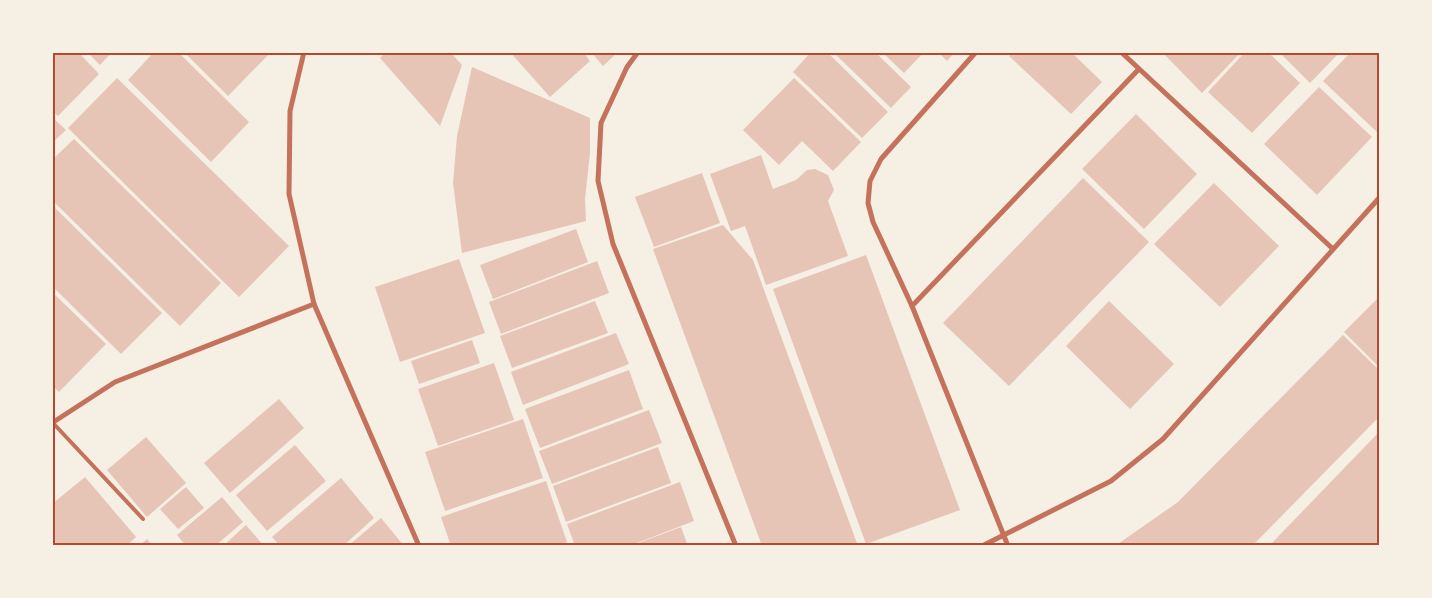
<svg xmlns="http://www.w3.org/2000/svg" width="1432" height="598" viewBox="0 0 1432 598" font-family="'Fira Sans Condensed',sans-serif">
	<rect width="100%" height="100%" fill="#f6efe4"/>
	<!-- building -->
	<g fill="#e6c5b7">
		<polygon points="52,52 78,52 99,74 58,116 52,111"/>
		<polygon points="87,52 112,52 100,65"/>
		<polygon points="154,52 178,52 249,122 211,162 128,80"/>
		<polygon points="184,52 271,52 228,96"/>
		<polygon points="386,52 450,52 462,65 440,126 380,58"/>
		<polygon points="510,52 583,52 590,61 550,97"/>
		<polygon points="591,52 618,52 603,66"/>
		<polygon points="811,52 827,52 888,112 862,138 793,72"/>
		<polygon points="833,52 875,52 911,87 891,108"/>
		<polygon points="882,52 924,52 904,73"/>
		<polygon points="938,52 955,52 947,61"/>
		<polygon points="1013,52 1071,52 1102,82 1071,114 1009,56"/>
		<polygon points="1162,52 1241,52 1202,93"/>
		<polygon points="1245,52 1268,52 1300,83 1252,133 1208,92"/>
		<polygon points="1279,52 1340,52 1310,83"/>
		<polygon points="1351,52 1380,52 1378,133 1323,81"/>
		<polygon points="472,67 590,118 590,153 585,199 586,221 462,253 453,183 457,136"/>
		<polygon points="117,78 289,246 239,297 68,128"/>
		<polygon points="794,78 861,142 833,171 802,141 779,165 743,130"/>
		<polygon points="1319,87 1372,137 1317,195 1264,144"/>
		<polygon points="1136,114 1197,174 1144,229 1082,169"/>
		<polygon points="52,117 66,130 52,143"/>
		<polygon points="74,139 221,283 180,326 52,200 52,160"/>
		<polygon points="761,155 773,189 796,180 807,170 815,169 828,175 834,190 828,201 848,256 766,285 745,226 731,231 710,174"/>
		<polygon points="702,173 720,223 654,247 635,197"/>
		<polygon points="1083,178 1149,242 1009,386 943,323"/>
		<polygon points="1214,183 1279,246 1220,307 1154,244"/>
		<polygon points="52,205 162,313 121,354 52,286"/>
		<polygon points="723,225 753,260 858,546 762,546 653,249"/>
		<polygon points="576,229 588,262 493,299 480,265"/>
		<polygon points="866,255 960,510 866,544 773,289"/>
		<polygon points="459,259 485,333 400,362 375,287"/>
		<polygon points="597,261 609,293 501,334 489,302"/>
		<polygon points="52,292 106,344 59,392 52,385"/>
		<polygon points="1380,296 1380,368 1344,332"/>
		<polygon points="595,301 608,333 512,368 500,336"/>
		<polygon points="1109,301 1174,364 1130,409 1066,346"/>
		<polygon points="616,333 629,364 523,405 511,372"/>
		<polygon points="1343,335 1380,371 1380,416 1252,546 1115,546 1178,502"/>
		<polygon points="472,340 480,363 419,384 411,361"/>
		<polygon points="494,363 514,420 438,446 418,389"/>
		<polygon points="629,370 643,409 540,448 525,409"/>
		<polygon points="279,399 304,428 230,493 204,463"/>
		<polygon points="649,410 662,443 552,484 539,451"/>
		<polygon points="523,419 543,478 445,511 425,452"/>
		<polygon points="1380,431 1380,539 1374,546 1269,546"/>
		<polygon points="146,437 186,483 147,517 107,470"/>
		<polygon points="295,445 326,481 267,531 236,495"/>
		<polygon points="658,447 671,483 566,522 553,486"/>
		<polygon points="85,477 136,537 126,546 59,546 52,538 52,504"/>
		<polygon points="341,478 374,518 343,546 280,546 272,537"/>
		<polygon points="546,481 567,542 556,546 451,546 441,517"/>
		<polygon points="680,482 694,521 629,546 575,546 567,524"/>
		<polygon points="186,487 204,508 178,529 160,509"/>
		<polygon points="222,497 243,522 215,546 186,546 177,535"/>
		<polygon points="381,518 404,546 348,546"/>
		<polygon points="246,525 264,546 223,546"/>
		<polygon points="681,527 688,546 633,546 633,545"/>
		<polygon points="147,539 152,546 139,546"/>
	</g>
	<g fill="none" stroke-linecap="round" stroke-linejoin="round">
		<!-- service -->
		<polyline stroke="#c5725c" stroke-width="4" points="53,423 143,519"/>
		<!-- minor -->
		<g stroke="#c5725c" stroke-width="5">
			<polyline points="304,52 290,111 289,194 314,304 419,546"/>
			<polyline points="638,52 627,67 601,123 598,181 613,244 736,546"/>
			<polyline points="976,52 881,159 870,181 868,203 873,222 912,306 1008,546"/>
			<polyline points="1121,52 1333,249"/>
			<polyline points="912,306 1139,69"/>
			<polyline points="52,423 115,382 314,304"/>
			<polyline points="982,546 1111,481 1163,439 1380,197"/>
		</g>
	</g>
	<!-- border -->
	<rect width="1432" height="598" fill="none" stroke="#f6efe4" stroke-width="108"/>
	<rect x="54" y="54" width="1324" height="490" fill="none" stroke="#b5482f" stroke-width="2"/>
</svg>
